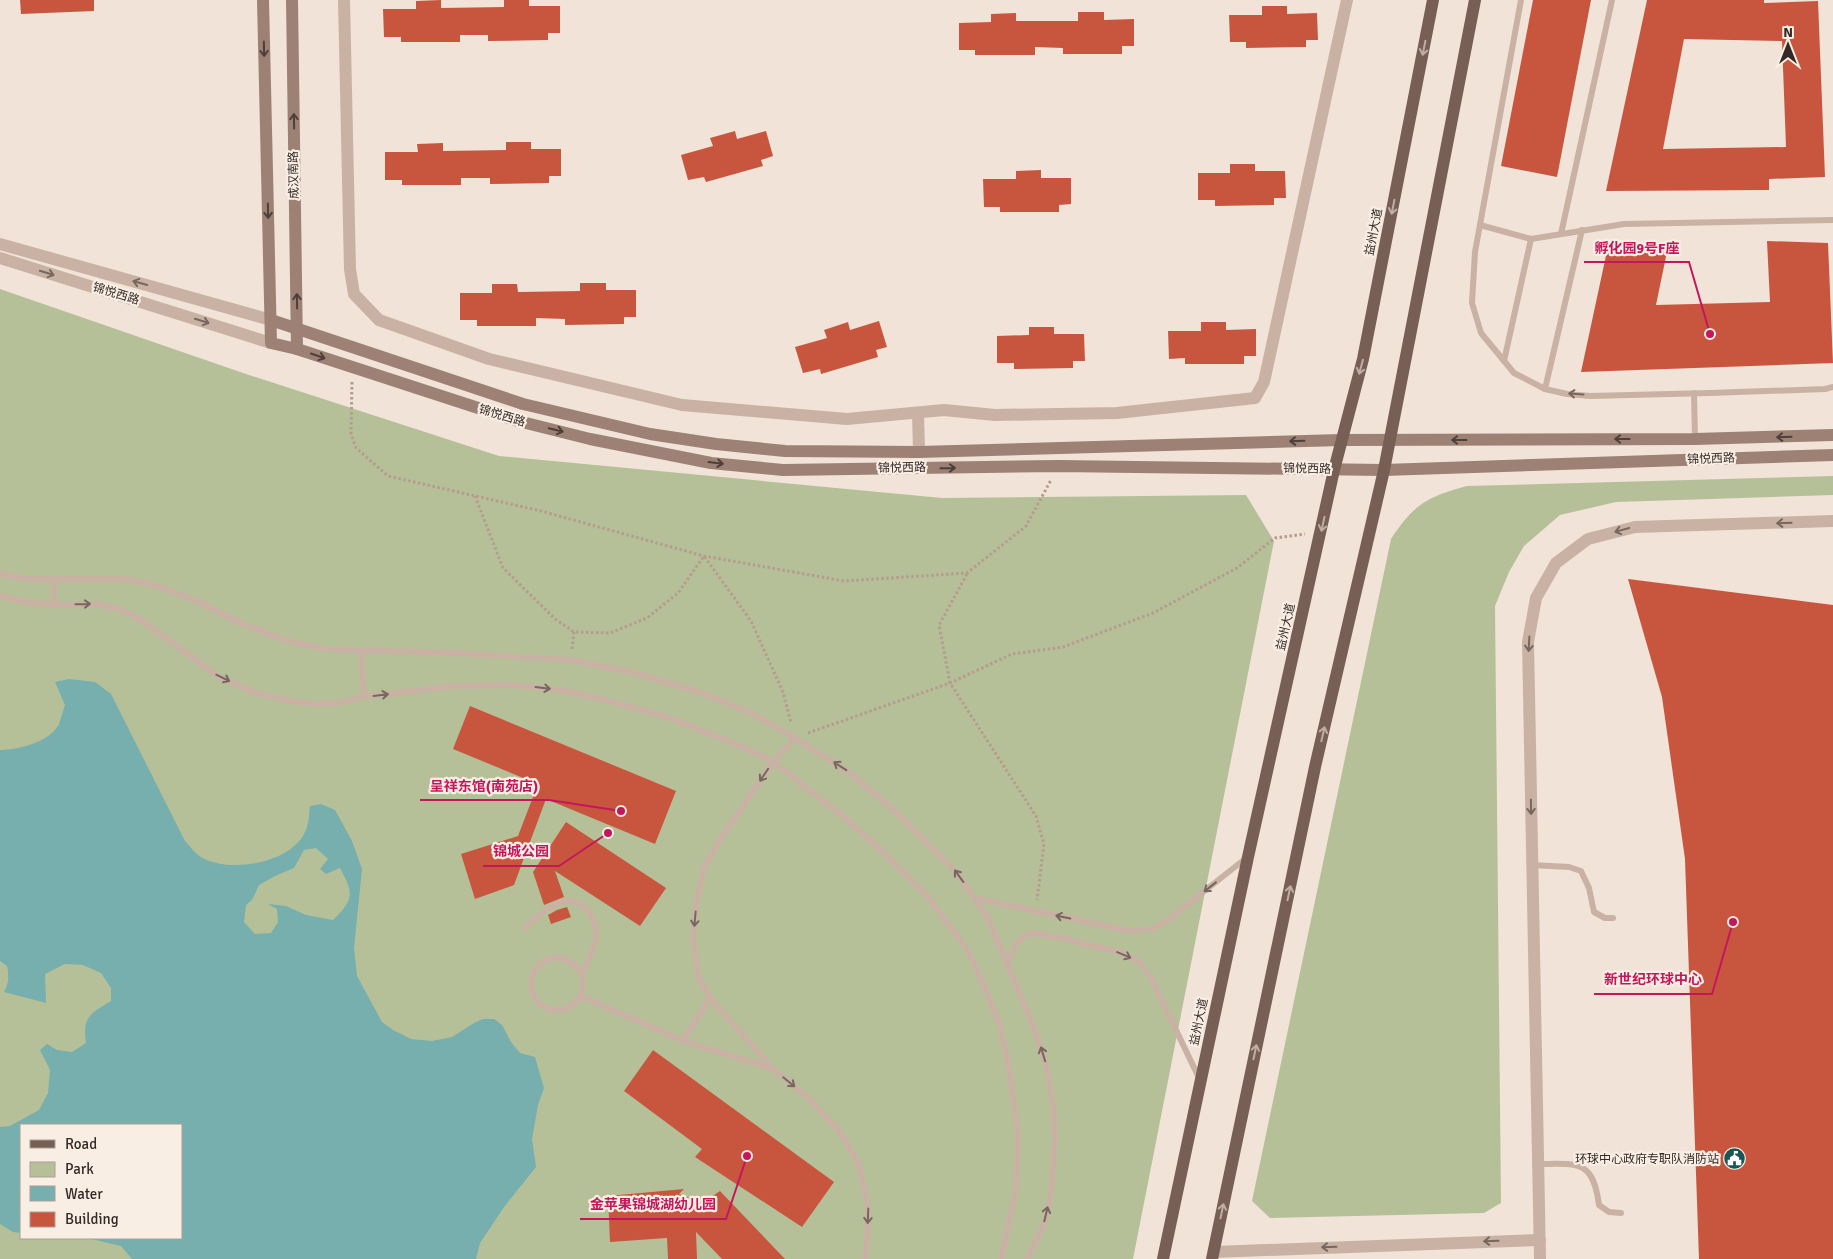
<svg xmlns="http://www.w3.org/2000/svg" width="1833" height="1259" viewBox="0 0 1833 1259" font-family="Signika,'Noto Sans SC',sans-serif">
	<rect width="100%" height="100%" fill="#f1e3d8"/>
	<!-- green -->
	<g fill="#b6c098" fill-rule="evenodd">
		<path d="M0,289l246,85 253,82 443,42 304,-3 28,46 -141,718h-1133zM21,1125h160v113h-160z"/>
		<path d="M1833,476v19l-217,7 -56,13 -36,31 -15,26 -14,34 6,597 -17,10 -214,5 -18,-17 139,-662c23,-35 36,-42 76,-53z"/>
	</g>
	<!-- water -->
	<path fill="#76afad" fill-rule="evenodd" d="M69,679l26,3 16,12 74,147c4,4 8,10 13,14 27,20 93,9 107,-23 4,-8 4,-17 5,-26l11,-2 14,6 17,31 10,28 -8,79 3,28 25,46 11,8 18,9 21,2 20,-4 22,-14 9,-4h11l8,6 9,17 9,11 15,4 9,31 -6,17 -6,34 4,28 -32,40 -24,36 -4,16h-344l-11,-13 -34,-8h94v-113h-160v108l-8,-1 -13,-8v-97l10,-1 29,-16 9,-17 2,-23 -10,-20 7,-6 10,6 15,2 14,-9c-4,-26 5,-30 25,-42v-13l-10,-15 -18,-8 -18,-1 -20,10 1,29 -42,-11c5,-9 5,-16 3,-26l-7,-5v-211c18,0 50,-8 59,-26 2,-6 4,-13 6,-19l-10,-23zM316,848l12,11 -8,10 6,5 14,-6c14,26 14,31 -7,52l-27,-5 -20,-9 -18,-2 9,5 1,13 -7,11 -16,1 -11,-12 2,-17 6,-5 7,-15 16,-9 19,-8 10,-18z"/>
	<!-- building -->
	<g fill="#c8563f" fill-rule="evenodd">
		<polygon points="20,0 94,0 94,11 21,14"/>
		<polygon points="441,0 441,8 504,7 504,0 529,0 529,6 560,6 560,33 548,33 548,40 488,41 488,35 460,35 460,42 401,42 401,37 384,37 383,9 416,9 416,1"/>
		<polygon points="1533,0 1591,0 1557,177 1501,166"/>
		<path d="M1647,0h117v3l54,-2 7,176 -56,2v11l-163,1zM1684,39l98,2 4,106 -123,2z"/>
		<polygon points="1262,6 1287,6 1287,14 1317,13 1318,40 1306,40 1306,47 1246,48 1246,42 1230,42 1229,15 1262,15"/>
		<polygon points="1078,12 1104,12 1104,20 1134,19 1134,46 1122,46 1122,54 1063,54 1063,48 1035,47 1035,55 975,55 975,50 959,50 959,23 991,22 991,14 1016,13 1016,21 1078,21"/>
		<polygon points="735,131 737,139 766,131 773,156 761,160 763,166 706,182 704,177 688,180 681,155 713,146 710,138"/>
		<polygon points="506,142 531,142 531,149 561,149 561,176 549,176 549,183 490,184 490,178 461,178 461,185 402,185 402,180 385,180 385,152 418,152 417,144 443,143 443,151 506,150"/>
		<polygon points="1230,164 1255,164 1255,171 1285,171 1286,198 1274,198 1274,205 1215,206 1215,200 1198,200 1198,173 1230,173"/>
		<polygon points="1041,170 1041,178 1071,178 1071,204 1059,205 1059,212 1000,212 1000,207 984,207 983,179 1016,179 1016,171"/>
		<polygon points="1767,241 1828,243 1833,363 1581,372 1607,251 1668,247 1656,305 1770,302"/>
		<polygon points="580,283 606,283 606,290 636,290 636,317 624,317 624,324 565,325 565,319 536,318 536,326 477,326 477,320 460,320 460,293 492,293 492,284 517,284 518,292 580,291"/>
		<polygon points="879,321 887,347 876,350 878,357 821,374 820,369 803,373 795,347 827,338 824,330 848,322 850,330"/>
		<polygon points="1201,322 1226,322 1226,330 1256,329 1256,356 1244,356 1244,364 1185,364 1185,358 1169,359 1168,331 1201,331"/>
		<polygon points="1029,327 1054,327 1054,334 1084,334 1085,361 1073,361 1073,368 1014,369 1014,363 997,363 997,336 1029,335"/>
		<polygon points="1628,579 1833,605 1833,1259 1699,1259 1685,859 1662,697"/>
		<polygon points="470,706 676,791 655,844 546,799 514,885 475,899 461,854 518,836 538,784 453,749"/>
		<polygon points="566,822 666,888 640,926 555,871 564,897 544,905 533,872"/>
		<polygon points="567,907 571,917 551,924 548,915 557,910"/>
		<polygon points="653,1050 834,1182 802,1227 695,1157 702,1149 624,1091"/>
		<polygon points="684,1189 679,1194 702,1203 720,1191 785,1259 722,1259 696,1232 697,1259 668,1259 667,1238 610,1242 608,1196"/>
	</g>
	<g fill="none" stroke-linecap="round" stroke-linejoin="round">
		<!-- path -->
		<g stroke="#b59c8e" stroke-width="3" stroke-dasharray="2.5 2.5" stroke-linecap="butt">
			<polyline points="352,382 351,434 356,448 388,476 541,511 704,556 844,581 967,573 1026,526 1051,480"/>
			<polyline points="475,496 503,568 555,619 574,632 610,633 647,618 678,593 704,556 751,621 783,692 791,723"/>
			<polyline points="967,574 939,625 950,683 1036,816 1044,844 1037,900"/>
			<polyline points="572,649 574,632"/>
			<polyline points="808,733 950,683 1012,654 1063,647 1153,613 1237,568 1275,538 1305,534"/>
		</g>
		<!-- service -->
		<g stroke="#c9b2a4" stroke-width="6">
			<polyline points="1521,0 1475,252 1472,303 1481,333 1514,373 1545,389 1567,394 1590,396 1710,393 1825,389 1833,387"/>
			<polyline points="1480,225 1531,239 1624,224 1833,220"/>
			<polyline points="1561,234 1612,0"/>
			<polyline points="1504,361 1531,239"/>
			<polyline points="1545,389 1582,230"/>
			<polyline points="1694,393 1695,439"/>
			<polyline points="0,574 29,579 124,579 155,585 194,600 243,624 285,640 324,649 455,653 571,660 631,672 699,692 751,713 795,738 851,774 894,810 957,873 989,920 1034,1028 1047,1068 1053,1107 1055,1138 1051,1193 1045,1222 1027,1259"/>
			<polyline points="0,596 25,602 54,605 97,604 119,609 141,620 219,677 253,692 290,701 317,704 337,703 364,697 454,686 514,685 561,690 621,704 670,718 745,748 773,762 844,817 885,854 927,896 967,949 981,979 1000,1026 1010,1075 1018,1136 1016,1190 1001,1259"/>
			<polyline points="54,605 54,579"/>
			<polyline points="361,651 364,697"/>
			<polyline points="795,738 773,762 720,840 704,867 697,899 693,938 698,976 710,998 772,1068 808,1098 840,1132 859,1164 868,1206 867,1247 865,1259"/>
			<polyline points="1532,865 1569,867 1581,871 1589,888 1594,912 1605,918 1613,918"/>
			<polyline points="974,898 1130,931 1153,929 1169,919 1245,859"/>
			<path d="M525,928c15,-15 43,-40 62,-18 6,6 10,16 9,25 -1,14 -9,27 -15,40"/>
			<circle cx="557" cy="984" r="26"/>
			<polyline points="1008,964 1015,945 1023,937 1033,933 1065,939 1122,953 1139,962 1150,976 1200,1080"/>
			<polyline points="580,996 683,1041 771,1068"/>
			<polyline points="683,1041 710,998"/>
			<path d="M1538,1164c40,0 55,-5 61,41l10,7 12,1"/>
		</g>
		<!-- minor -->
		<g stroke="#c9b2a4" stroke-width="12">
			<polyline points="344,0 350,269 354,294 379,320 489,359 682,405 847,419 944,410 995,415 1117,413 1255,398 1264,382 1347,0"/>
			<polyline points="918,413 919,452"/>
			<polyline points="1214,1252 1540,1240"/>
			<polyline points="1540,1259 1528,642 1536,598 1556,563 1588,539 1635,527 1833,521"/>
		</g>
		<!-- tertiary -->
		<g stroke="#c9b2a4" stroke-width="12">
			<polyline points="0,244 271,320"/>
			<polyline points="0,258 271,343"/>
		</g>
		<!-- secondary -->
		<g stroke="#9d8175" stroke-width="12">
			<polyline points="263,0 271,343 297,349 518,421 590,439 711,463 783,470 1058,466 1384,470 1833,455"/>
			<polyline points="292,0 297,349"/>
			<polyline points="271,320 523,404 650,434 716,444 785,451 919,452 1341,440 1695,439 1833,435"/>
		</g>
		<!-- primary -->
		<g stroke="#775f56" stroke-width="12">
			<polyline points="1163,1259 1248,857 1334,470 1363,359 1433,0"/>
			<polyline points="1212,1259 1315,767 1384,470 1475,0"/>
		</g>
	</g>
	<!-- one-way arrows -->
	<defs><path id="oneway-shaft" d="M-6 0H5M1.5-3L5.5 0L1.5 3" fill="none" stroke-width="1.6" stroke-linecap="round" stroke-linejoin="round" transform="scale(1.25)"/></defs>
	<g stroke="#beaea4">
		<use href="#oneway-shaft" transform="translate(1424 48) rotate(101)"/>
		<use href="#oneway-shaft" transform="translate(1393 207) rotate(101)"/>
		<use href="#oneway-shaft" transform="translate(1361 367) rotate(105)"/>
		<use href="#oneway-shaft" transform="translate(1323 524) rotate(102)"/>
		<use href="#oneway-shaft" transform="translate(1323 734) rotate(-77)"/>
		<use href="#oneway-shaft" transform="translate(1289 893) rotate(-78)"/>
		<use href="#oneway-shaft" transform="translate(1255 1052) rotate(-78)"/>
		<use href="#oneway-shaft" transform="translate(1222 1211) rotate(-78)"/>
	</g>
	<g stroke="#4e3f3a">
		<use href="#oneway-shaft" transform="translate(264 49) rotate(89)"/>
		<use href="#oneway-shaft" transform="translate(294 121) rotate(-91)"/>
		<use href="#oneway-shaft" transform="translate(268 211) rotate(89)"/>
		<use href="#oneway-shaft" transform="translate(297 301) rotate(-91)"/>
		<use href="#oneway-shaft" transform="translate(318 356) rotate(19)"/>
		<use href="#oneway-shaft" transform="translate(556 430) rotate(14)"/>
		<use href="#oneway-shaft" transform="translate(1784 437) rotate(178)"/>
		<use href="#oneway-shaft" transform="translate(1622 439) rotate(180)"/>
		<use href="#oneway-shaft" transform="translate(1459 440) rotate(180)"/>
		<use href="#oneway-shaft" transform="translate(1297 441) rotate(178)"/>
		<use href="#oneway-shaft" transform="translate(716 463) rotate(7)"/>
		<use href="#oneway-shaft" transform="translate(948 468) rotate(-1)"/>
	</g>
	<g stroke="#77675f">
		<use href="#oneway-shaft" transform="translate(47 273) rotate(17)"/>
		<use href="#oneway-shaft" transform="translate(140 283) rotate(-164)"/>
		<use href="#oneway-shaft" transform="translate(202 321) rotate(17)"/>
		<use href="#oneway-shaft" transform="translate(1576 394) rotate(-176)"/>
		<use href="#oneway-shaft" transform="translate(1784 523) rotate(178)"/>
		<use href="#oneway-shaft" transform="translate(1622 530) rotate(165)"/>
		<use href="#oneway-shaft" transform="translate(83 604) rotate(-1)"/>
		<use href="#oneway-shaft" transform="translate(1529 644) rotate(93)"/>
		<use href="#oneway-shaft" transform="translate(223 678) rotate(26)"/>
		<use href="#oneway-shaft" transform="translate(543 688) rotate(7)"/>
		<use href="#oneway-shaft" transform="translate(381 695) rotate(-7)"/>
		<use href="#oneway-shaft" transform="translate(840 766) rotate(-147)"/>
		<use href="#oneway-shaft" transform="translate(764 775) rotate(124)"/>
		<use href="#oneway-shaft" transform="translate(1531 807) rotate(89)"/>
		<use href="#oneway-shaft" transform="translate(959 876) rotate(-126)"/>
		<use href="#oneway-shaft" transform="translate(1210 887) rotate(142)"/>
		<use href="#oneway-shaft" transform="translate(1063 917) rotate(-168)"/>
		<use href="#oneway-shaft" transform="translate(695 919) rotate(95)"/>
		<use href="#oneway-shaft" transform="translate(1124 955) rotate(23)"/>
		<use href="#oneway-shaft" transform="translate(1043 1054) rotate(-107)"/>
		<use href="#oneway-shaft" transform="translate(789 1082) rotate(39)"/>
		<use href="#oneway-shaft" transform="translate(1046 1214) rotate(-77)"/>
		<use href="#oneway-shaft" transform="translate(868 1216) rotate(92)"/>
		<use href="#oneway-shaft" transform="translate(1491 1241) rotate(178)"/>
		<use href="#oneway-shaft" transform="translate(1329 1247) rotate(178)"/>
	</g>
	<!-- icons -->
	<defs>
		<symbol id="civic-disc" viewBox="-11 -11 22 22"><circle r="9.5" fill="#1b5656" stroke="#f9eee4"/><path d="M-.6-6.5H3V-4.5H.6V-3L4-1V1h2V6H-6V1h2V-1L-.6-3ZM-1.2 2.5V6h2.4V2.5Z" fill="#fff"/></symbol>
	</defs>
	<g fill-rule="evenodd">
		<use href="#civic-disc" x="1722" y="1146" width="25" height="25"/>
	</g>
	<g text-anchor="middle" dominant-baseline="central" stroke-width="4.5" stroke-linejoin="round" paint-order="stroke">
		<!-- street labels -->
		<g font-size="12" fill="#342926" stroke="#f9eee4">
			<text transform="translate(294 175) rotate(-91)">成汉南路</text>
			<text transform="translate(1374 232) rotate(-79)">益州大道</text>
			<text transform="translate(116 294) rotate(17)">锦悦西路</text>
			<text transform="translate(502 416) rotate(17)">锦悦西路</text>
			<text transform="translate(1711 459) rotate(-2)">锦悦西路</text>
			<text transform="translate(902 468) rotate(-1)">锦悦西路</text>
			<text transform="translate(1307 469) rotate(1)">锦悦西路</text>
			<text transform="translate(1286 627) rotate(-77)">益州大道</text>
			<text transform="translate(1199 1022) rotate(-78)">益州大道</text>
		</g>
		<!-- poi labels -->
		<g font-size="12" fill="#342926" stroke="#f9eee4" text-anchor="end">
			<text x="1719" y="1159">环球中心政府专职队消防站</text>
		</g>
	</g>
	<!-- callouts -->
	<path fill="none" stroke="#c2185b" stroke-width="2" d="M1710 334L1689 262H1584M621 811L549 800H420M608 833L559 866H483M1733 922L1712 994H1594M747 1156L726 1219H580"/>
	<g fill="#c2185b" stroke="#f9eee4" stroke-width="2">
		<circle cx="1710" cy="334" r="5"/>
		<circle cx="621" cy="811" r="5"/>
		<circle cx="608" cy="833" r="5"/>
		<circle cx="1733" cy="922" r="5"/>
		<circle cx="747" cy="1156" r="5"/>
	</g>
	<g font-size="14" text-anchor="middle" font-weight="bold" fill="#c2185b" stroke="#f9eee4" stroke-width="4.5" stroke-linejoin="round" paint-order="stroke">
		<text x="1637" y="253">孵化园9号F座</text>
		<text x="484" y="791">呈祥东馆(南苑店)</text>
		<text x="521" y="856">锦城公园</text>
		<text x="1653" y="984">新世纪环球中心</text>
		<text x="653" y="1209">金苹果锦城湖幼儿园</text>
	</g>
	<!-- legend -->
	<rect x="20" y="1124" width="162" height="115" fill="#f9eee4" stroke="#aa9f98"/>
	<rect x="30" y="1140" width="25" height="8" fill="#775f56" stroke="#aa9f98"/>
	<text x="65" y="1149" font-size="15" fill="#342926">Road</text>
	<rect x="30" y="1162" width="25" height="15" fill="#b6c098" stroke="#aa9f98"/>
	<text x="65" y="1174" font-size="15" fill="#342926">Park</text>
	<rect x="30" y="1186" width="25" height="15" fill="#76afad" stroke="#aa9f98"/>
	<text x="65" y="1199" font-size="15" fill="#342926">Water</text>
	<rect x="30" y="1212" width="25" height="15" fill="#c8563f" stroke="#aa9f98"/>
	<text x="65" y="1224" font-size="15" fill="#342926">Building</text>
	<!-- north arrow -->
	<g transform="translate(1788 45)" stroke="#f9eee4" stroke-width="4" paint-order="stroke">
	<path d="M0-4L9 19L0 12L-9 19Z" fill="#342926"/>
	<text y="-8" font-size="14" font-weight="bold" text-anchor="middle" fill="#342926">N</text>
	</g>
</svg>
